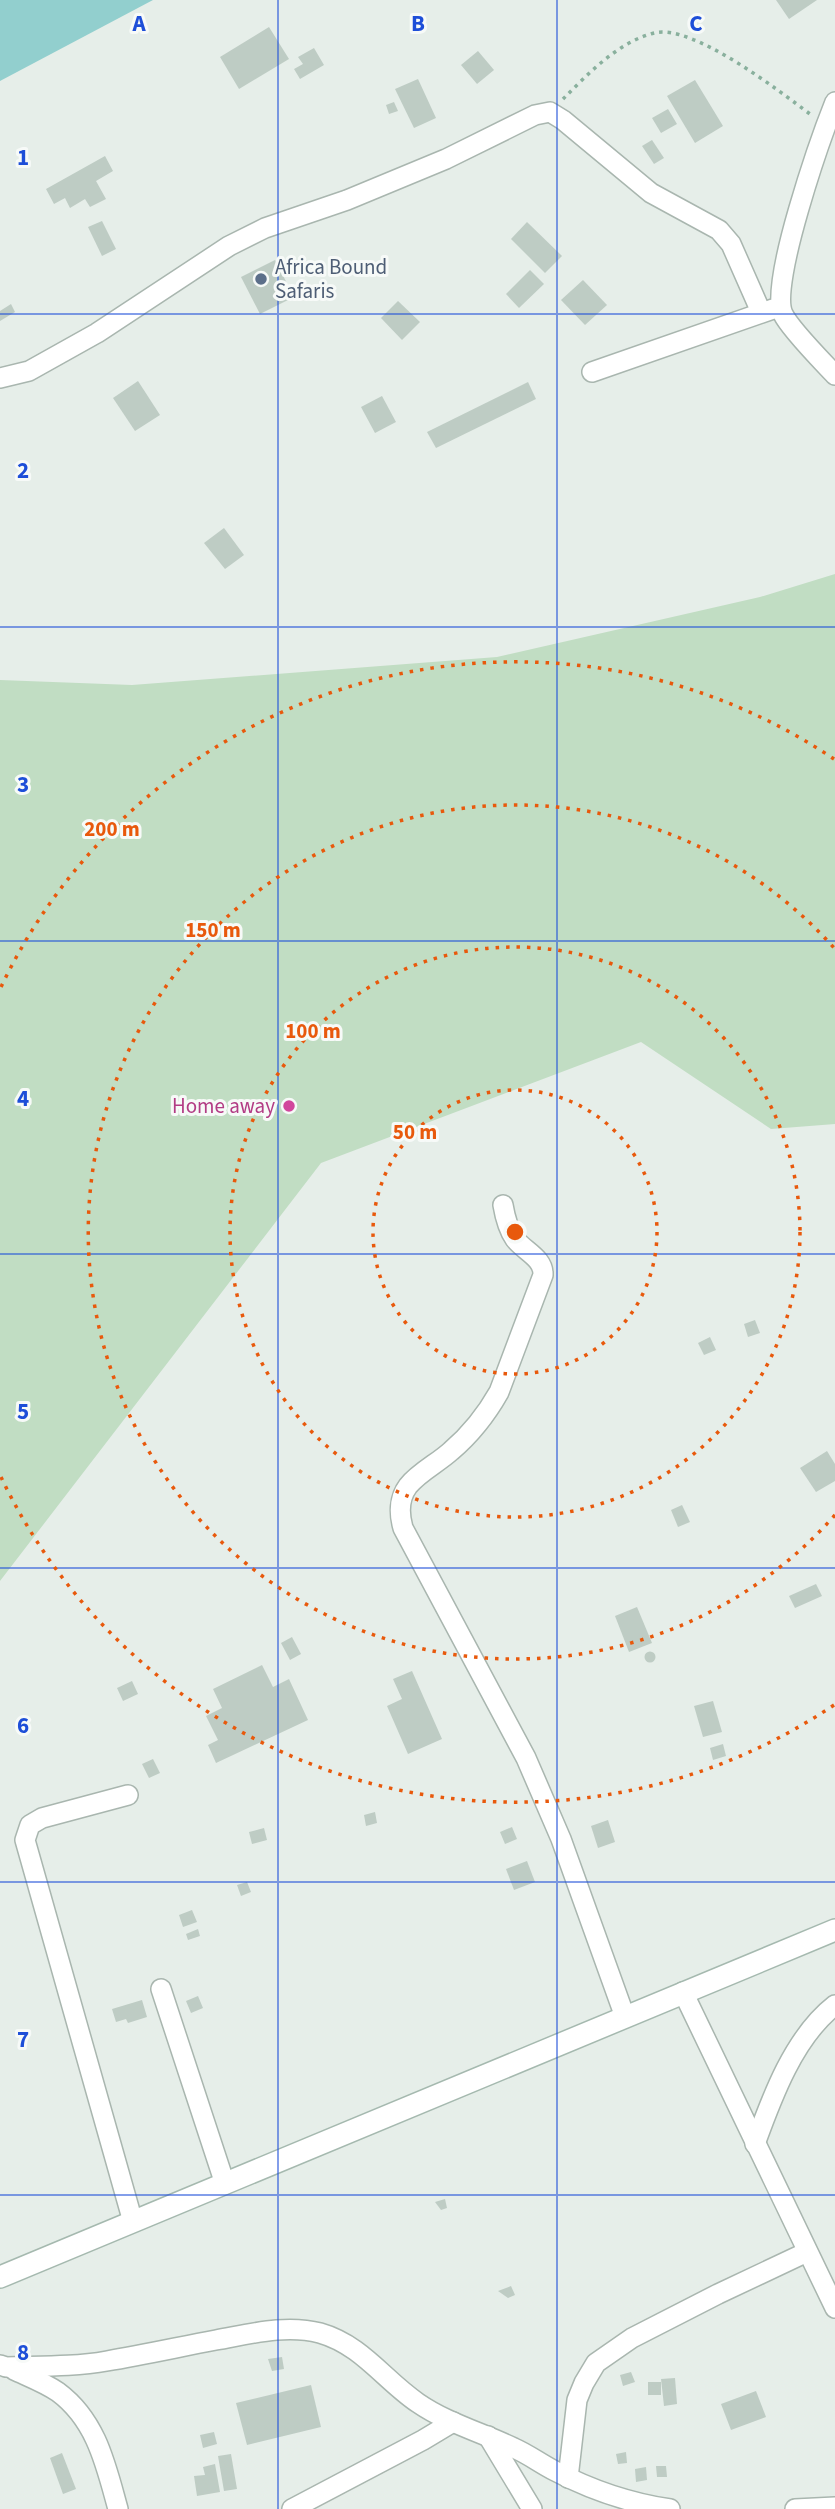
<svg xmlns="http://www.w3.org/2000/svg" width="835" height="2509" viewBox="0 0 835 2509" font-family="'Source Sans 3',sans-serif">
	<rect width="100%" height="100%" fill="#e6eee9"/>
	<!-- green -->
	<polygon fill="#c1ddc3" points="835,574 835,1124 771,1129 641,1042 321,1163 0,1581 0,680 132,685 497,657 760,597"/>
	<!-- water -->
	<polygon fill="#92cfce" points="0,0 153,0 0,81"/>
	<!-- building -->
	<g fill="#beccc4">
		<polygon points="776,0 817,0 789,19"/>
		<polygon points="269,27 289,59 239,89 220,57"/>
		<polygon points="314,48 324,65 300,79 294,69 303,64 298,57"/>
		<polygon points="478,51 494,70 477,84 461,65"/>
		<polygon points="418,79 436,118 414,128 395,89"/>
		<polygon points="695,80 723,126 695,143 667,96"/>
		<polygon points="394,102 398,111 389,114 386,105"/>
		<polygon points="668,109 677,124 661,133 652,118"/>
		<polygon points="652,140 664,158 654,164 642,146"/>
		<polygon points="105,156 113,171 96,181 106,199 90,207 85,199 70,208 65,198 54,204 46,189"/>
		<polygon points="102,221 116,249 102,256 88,227"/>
		<polygon points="527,222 562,256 545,273 511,239"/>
		<polygon points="275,260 294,297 260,314 241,277"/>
		<polygon points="530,270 544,284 519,308 506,294"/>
		<polygon points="583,280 607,305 585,325 561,300"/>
		<polygon points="398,301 420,322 402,340 381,318"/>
		<polygon points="11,304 15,312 0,321 0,311"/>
		<polygon points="138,381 160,415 135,431 113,398"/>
		<polygon points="528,382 536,399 436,448 427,432"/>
		<polygon points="382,396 396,422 375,433 361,407"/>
		<polygon points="224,528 244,555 225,569 204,543"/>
		<polygon points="755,1320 760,1333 748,1337 744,1324"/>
		<polygon points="710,1337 716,1350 704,1355 698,1343"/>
		<polygon points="827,1451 835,1464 835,1481 816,1492 800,1468"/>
		<polygon points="682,1505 690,1522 678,1527 671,1510"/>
		<polygon points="816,1584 822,1596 795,1608 789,1596"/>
		<polygon points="637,1607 652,1643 629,1652 615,1616"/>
		<polygon points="292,1637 301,1654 290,1660 281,1643"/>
		<circle cx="650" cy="1657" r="5.5"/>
		<polygon points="262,1665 273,1687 289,1679 308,1720 216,1763 208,1745 218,1740 206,1716 222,1708 213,1689"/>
		<polygon points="412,1671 442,1739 408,1754 387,1706 402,1699 393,1679"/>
		<polygon points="132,1681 138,1694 123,1701 117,1688"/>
		<polygon points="713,1701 722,1732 703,1737 694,1706"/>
		<polygon points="723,1744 726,1756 713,1760 710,1748"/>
		<polygon points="153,1759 160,1773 149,1778 142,1764"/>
		<polygon points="375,1812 377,1823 366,1826 364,1815"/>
		<polygon points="608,1820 615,1842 598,1848 591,1826"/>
		<polygon points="512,1827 517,1839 505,1844 500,1832"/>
		<polygon points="264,1828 267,1840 252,1844 249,1832"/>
		<polygon points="527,1861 535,1882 514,1890 506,1869"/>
		<polygon points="247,1882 251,1892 241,1896 237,1885"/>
		<polygon points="192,1910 197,1922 183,1927 179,1915"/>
		<polygon points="198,1929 200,1936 188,1940 186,1934"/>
		<polygon points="198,1996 203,2008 191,2013 186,2001"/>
		<polygon points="142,2000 147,2017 128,2023 126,2019 116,2022 112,2009"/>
		<polygon points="445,2199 447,2208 441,2210 435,2202"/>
		<polygon points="511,2286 515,2295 508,2298 498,2291"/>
		<polygon points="282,2357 284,2369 272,2371 268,2359"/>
		<polygon points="631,2372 635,2382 623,2386 620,2375"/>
		<polygon points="675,2378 677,2404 664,2406 661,2379"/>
		<rect x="648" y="2382" width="13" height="13"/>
		<polygon points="311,2385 321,2427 247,2445 236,2403"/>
		<polygon points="756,2391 766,2417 731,2430 721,2404"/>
		<polygon points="214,2432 217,2444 203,2448 200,2435"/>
		<polygon points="626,2452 627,2463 618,2464 616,2454"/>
		<polygon points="62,2453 76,2489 63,2494 50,2458"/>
		<polygon points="231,2454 237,2489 224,2491 218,2456"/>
		<polygon points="215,2464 220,2492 197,2496 194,2476 205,2475 203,2467"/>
		<polygon points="656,2466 666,2466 667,2477 657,2477"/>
		<polygon points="646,2467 647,2480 636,2482 635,2469"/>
	</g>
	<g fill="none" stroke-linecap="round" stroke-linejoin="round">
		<defs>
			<g id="minor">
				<path d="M835,102c-14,35 -66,182 -52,212 7,15 40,48 52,61"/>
				<polyline points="592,372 773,309"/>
				<polyline points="0,378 29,371 97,333 229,246 265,228 347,200 446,159 535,115 550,112 563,120 651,193 719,230 731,244 761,312"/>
				<path d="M503,1205c2,12 5,24 12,34 9,12 29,19 28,36l-44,117c-13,23 -28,42 -48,59 -13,12 -32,21 -43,35 -9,12 -9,28 -5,42l123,230 35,81 64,178"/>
				<polyline points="128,1795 42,1818 30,1825 25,1840 133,2222"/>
				<polyline points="161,1989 225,2184"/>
				<polyline points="683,1992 835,2308"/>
				<path d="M755,2144c17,-47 39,-107 80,-139"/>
				<path d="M0,2365l6,2c34,-1 68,0 101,-6 36,-6 72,-14 109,-21 34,-6 70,-16 104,-7 42,12 64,47 98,70 29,20 65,30 96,45 14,6 27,16 41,23 36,19 75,32 115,38"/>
				<path d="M14,2370c15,7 31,13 44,22 39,29 48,74 60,117"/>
				<polyline points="488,2436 532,2509"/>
				<polyline points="568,2478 577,2400 584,2383 596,2363 632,2338 718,2294 807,2252"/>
				<polyline points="292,2509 423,2440 453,2422"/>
				<polyline points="795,2509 835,2507"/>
			</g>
			<polyline id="secondary" points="0,2277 835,1930"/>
		</defs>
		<!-- minor casing -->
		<use href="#minor" stroke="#a9b6af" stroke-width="22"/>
		<!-- secondary casing -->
		<use href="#secondary" stroke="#a5b9af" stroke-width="24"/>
		<!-- path -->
		<path stroke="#89b09d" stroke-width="3.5" stroke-dasharray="3.5 5" stroke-linecap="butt" d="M563,99c25,-25 55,-57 91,-66 38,-10 125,58 156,81"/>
		<!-- minor -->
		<use href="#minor" stroke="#fff" stroke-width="19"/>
		<!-- secondary -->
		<use href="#secondary" stroke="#fff" stroke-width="21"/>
	</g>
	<!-- grid -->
	<path fill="none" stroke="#1d4ed8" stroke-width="2" stroke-opacity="0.55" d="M278,0v2509M557,0v2509M0,314h835M0,627h835M0,941h835M0,1254h835M0,1568h835M0,1882h835M0,2195h835"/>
	<!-- distance rings -->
	<g fill="none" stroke="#e8590c" stroke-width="3.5" stroke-dasharray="3.5 7">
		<circle cx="515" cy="1232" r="142"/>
		<circle cx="515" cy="1232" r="285"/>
		<path d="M835 1515A427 427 0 1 1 835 949"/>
		<path d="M834 1705A570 570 0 0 1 1 1477M1 987A570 570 0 0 1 834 759"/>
	</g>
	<!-- markers -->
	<circle fill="#5c6f8a" stroke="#f7faf8" stroke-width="2.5" cx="261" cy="279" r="7"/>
	<circle fill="#d1479c" stroke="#f7faf8" stroke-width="2.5" cx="289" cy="1106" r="7"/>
	<g text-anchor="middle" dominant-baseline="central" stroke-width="6" stroke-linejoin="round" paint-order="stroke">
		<!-- service labels -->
		<g font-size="21" fill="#4e5e75" stroke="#f7faf8" text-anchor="start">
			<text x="275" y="267">Africa Bound<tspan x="275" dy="24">Safaris</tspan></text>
		</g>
		<!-- hotel labels -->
		<g font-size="21" fill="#b23c85" stroke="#f7faf8" text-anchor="end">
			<text x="275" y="1106">Home away</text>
		</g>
	</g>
	<g font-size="23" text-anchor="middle" font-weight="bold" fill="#1d4ed8" stroke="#f7faf8" stroke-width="6" stroke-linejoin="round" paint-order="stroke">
		<text x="139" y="31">A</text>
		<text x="418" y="31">B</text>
		<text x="696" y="31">C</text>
		<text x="23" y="165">1</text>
		<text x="23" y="478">2</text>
		<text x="23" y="792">3</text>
		<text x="23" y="1106">4</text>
		<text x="23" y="1419">5</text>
		<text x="23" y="1733">6</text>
		<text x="23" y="2047">7</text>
		<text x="23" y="2360">8</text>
	</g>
	<circle cx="515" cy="1232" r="10" fill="#e8590c" stroke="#f7faf8" stroke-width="3.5"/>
	<g font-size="21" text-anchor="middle" font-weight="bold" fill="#e8590c" stroke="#f7faf8" stroke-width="6" stroke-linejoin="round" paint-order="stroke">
		<text x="112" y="836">200 m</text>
		<text x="213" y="937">150 m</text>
		<text x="313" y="1038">100 m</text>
		<text x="415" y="1139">50 m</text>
	</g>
</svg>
